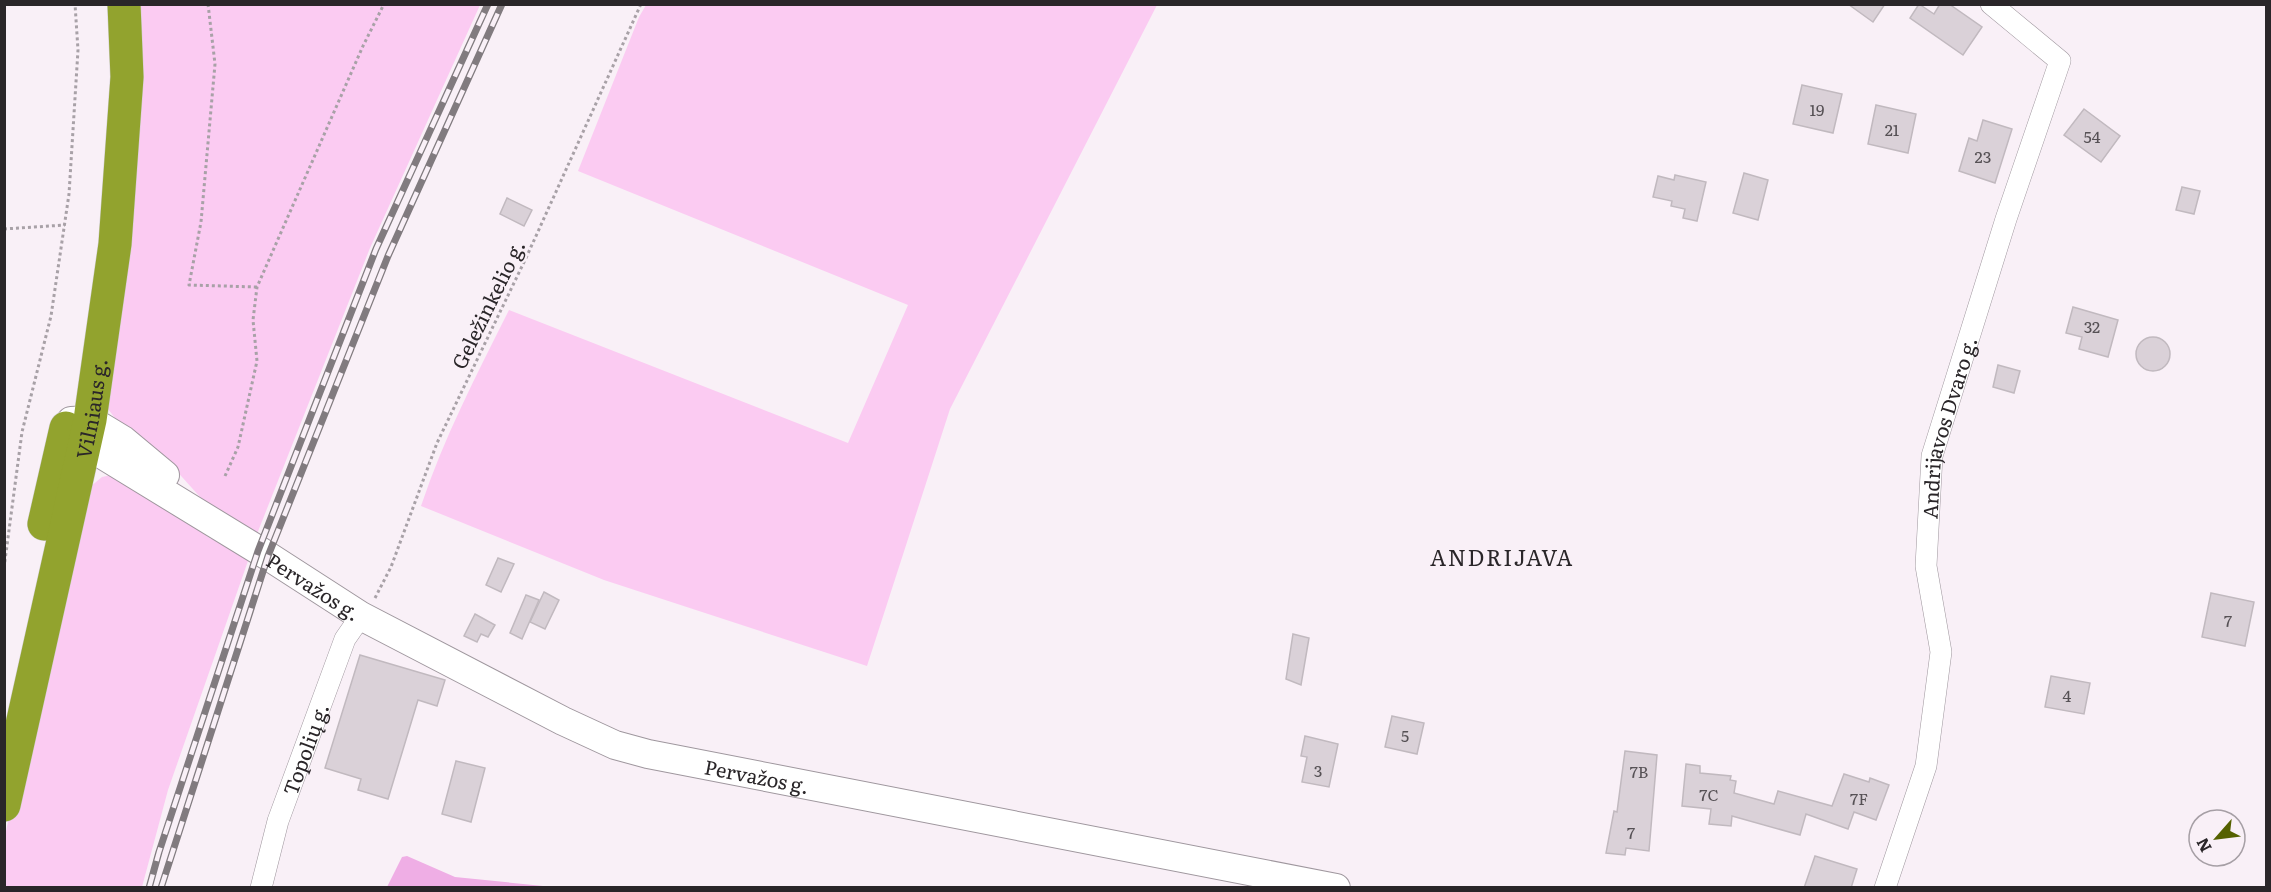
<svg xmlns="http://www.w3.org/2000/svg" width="2271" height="892" viewBox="0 0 2271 892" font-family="Literata,serif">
	<rect width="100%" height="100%" fill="#f9f0f7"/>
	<!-- green -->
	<g fill="#fbcbf2">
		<polygon points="137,5 480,5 370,248 255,539 219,518 173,467 121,426 108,409"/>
		<path d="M646,5h511l-207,404 -83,257 -263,-86 -183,-74c23,-69 55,-130 88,-196l339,133 60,-138 -330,-134 61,-154z"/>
		<polygon points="111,475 123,478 211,539 216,537 249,558 168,790 142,887 5,888 5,836 24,745 90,487 102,477"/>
	</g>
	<!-- water -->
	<polygon fill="#efaee5" points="407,856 455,877 553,887 387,887 402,857"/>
	<!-- building -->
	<g fill="#dad1d8" stroke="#c1b9bf" stroke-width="1.5">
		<polygon points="1848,4 1885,4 1873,22"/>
		<polygon points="1919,4 1934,14 1940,4 1949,4 1982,27 1963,55 1910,18"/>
		<polygon points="1802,85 1842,94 1833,133 1793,124"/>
		<polygon points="1876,105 1916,114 1908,153 1868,144"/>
		<polygon points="2084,109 2120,136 2101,162 2064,135"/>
		<polygon points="1983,120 2012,129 1995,183 1959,171 1969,138 1977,141"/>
		<polygon points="1744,173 1768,180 1758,220 1733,213"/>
		<polygon points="1675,175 1706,182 1697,221 1683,218 1685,209 1671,206 1672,201 1653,197 1658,176 1674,180"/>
		<polygon points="2182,187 2200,191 2194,214 2176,210"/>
		<polygon points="507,198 532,210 524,226 500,214"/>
		<polygon points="2073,307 2118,320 2108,357 2079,349 2082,337 2066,333"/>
		<circle cx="2153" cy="354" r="17"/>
		<polygon points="1998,365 2020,371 2014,393 1993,387"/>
		<polygon points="498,558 514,564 501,592 486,585"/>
		<polygon points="544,592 559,600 545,629 530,622"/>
		<polygon points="2211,593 2254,602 2245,646 2202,637"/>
		<polygon points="526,595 539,600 522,639 510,633"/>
		<polygon points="475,614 495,625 488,637 481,634 477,642 464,636"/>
		<polygon points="1293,634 1309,638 1301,685 1286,679"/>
		<polygon points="360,655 445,680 437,706 418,700 388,799 358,790 361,779 325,768"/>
		<polygon points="2051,676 2090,683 2084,714 2045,707"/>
		<polygon points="1392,716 1424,723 1417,754 1385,747"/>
		<polygon points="1305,736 1338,744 1329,787 1302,782 1307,757 1301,756"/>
		<polygon points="1625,751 1657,755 1649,851 1626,848 1625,855 1606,853 1614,811 1617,812"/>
		<polygon points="456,761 485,768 471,822 442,814"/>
		<polygon points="1686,764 1700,766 1700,773 1731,776 1730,780 1736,781 1734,793 1774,804 1778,791 1832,806 1844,774 1869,782 1870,778 1889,785 1876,820 1854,812 1848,829 1806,814 1800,835 1732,816 1731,826 1709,824 1711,809 1682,806"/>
		<polygon points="1815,856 1857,869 1851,888 1804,888"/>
	</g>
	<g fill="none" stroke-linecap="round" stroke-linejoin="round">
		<defs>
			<g id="street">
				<path id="s1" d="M261,888l17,-67 67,-182 16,-23"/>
				<path id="s2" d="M1885,888l41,-122 15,-114 -15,-86 6,-110 74,-237 54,-158 -69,-57"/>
			</g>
			<g id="secondary">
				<polyline points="71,421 90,420 123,440 165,475"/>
				<path id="s3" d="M72,428l13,16 183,112 93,60 202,105 52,24 33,9 688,134"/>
			</g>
			<g id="highway">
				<polyline points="44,524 66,428"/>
				<path id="s4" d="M4,805l86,-385 25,-176 12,-167 -3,-73"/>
			</g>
		</defs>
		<!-- street casing -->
		<use href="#street" stroke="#9f979e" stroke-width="22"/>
		<!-- secondary casing -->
		<use href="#secondary" stroke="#9f979e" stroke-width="30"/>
		<!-- highway casing -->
		<use href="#highway" stroke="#d0cfd0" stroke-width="34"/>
		<!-- path -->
		<g stroke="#a8a1a7" stroke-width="3" stroke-dasharray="3 3" stroke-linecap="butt">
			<polyline points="208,4 215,64 201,222 189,285 257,287"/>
			<polyline points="4,229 65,225"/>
			<polyline points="225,476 238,447 257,361 253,320 257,287 363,46 384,4"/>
			<polyline points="4,568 22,432 51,316 69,194 78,50 75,4"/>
			<polyline points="375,598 391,567 437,443 526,258 641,4"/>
		</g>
		<!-- street -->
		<use href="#street" stroke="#fff" stroke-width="21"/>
		<!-- secondary -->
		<use href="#secondary" stroke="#fff" stroke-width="28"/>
		<!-- highway -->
		<use href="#highway" stroke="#92a32e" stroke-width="33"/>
		<defs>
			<g id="rail">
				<polyline points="149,888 159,852 258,551 376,249 488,4"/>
				<polyline points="161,888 268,556 388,256 502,4"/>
			</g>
		</defs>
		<!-- rail casing -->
		<use href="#rail" stroke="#817b7f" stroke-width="7"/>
		<!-- rail -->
		<use href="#rail" stroke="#f9f0f7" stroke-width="4.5" stroke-dasharray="14" stroke-linecap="butt"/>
	</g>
	<g text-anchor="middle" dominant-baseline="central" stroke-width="4.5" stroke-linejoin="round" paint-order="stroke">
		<!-- number labels -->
		<g font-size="16" fill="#565155">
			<text x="1817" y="109">19</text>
			<text x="1892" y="129">21</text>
			<text x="2092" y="136">54</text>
			<text x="1983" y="156">23</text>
			<text x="2092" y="326">32</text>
			<text x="2228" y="620">7</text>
			<text x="2067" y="695">4</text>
			<text x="1405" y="735">5</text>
			<text x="1318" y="770">3</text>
			<text x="1639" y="771">7B</text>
			<text x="1709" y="794">7C</text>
			<text x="1859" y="798">7F</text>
			<text x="1631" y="832">7</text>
		</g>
		<!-- street labels -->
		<g font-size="20" fill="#2a2629" stroke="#f9f0f7">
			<text transform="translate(487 304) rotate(-64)">Geležinkelio g.</text>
			<text stroke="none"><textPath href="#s4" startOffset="406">Vilniaus g.</textPath></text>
			<text stroke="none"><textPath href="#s2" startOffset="472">Andrijavos Dvaro g.</textPath></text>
			<text stroke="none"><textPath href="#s3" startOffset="290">Pervažos g.</textPath></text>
			<text stroke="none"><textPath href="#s1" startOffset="146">Topolių g.</textPath></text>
			<text stroke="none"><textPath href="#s3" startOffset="776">Pervažos g.</textPath></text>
		</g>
		<!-- quarter labels -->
		<g font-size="22" letter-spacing="1.5" fill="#2a2629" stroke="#f9f0f7">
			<text x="1502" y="556">ANDRIJAVA</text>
		</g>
	</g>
	<!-- border -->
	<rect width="2271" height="892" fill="none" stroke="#2a2629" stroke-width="12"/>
	<!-- north arrow -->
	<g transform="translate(2217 838) rotate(242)"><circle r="28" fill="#f9f0f7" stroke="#a69fa5" stroke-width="1.5"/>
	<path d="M0-4.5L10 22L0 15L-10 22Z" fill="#556100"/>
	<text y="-9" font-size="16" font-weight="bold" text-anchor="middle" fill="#2a2629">N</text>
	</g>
</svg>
